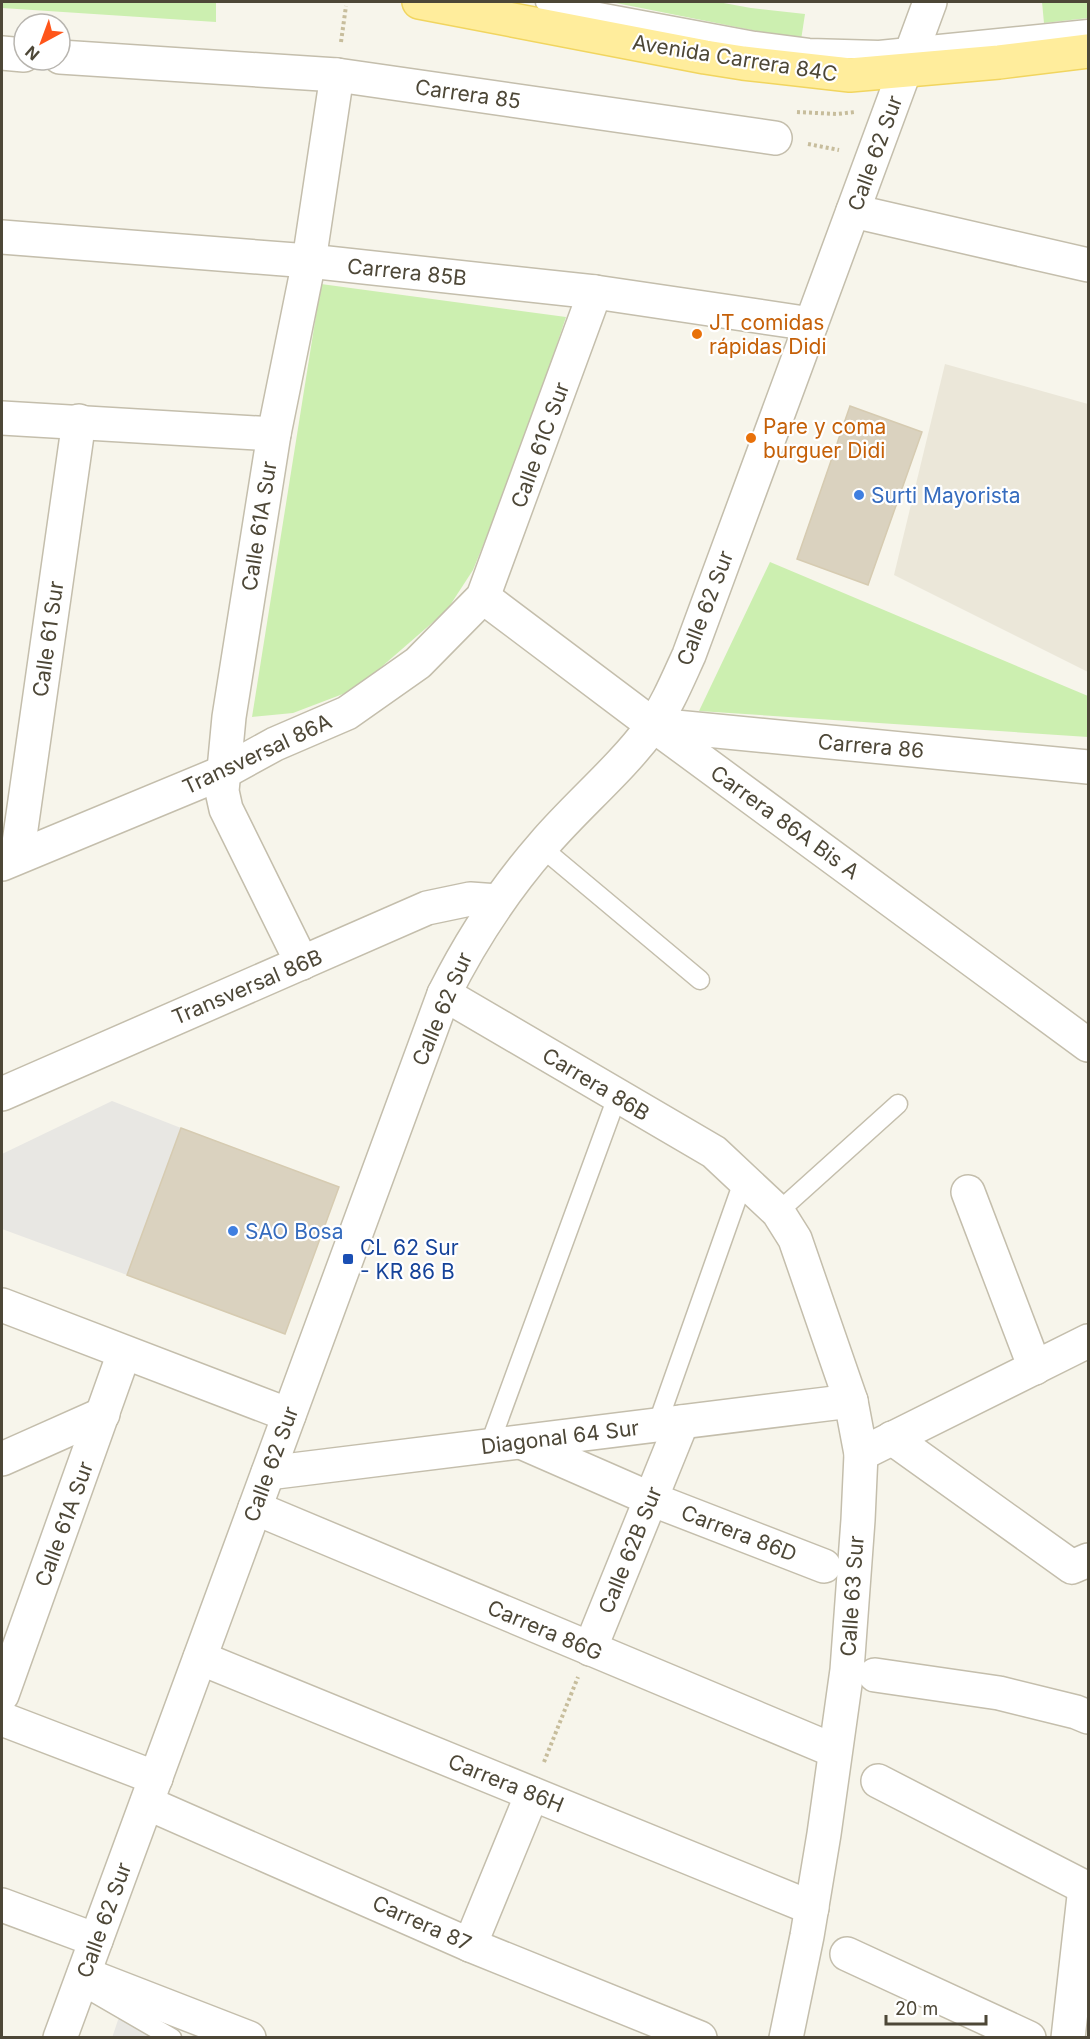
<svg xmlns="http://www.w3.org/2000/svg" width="1090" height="2039" viewBox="0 0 1090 2039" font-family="Inter,sans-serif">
	<rect width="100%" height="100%" fill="#f7f5eb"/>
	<!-- residential -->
	<polygon fill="#ebe7d9" points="945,364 1088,404 1088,672 894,575"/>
	<!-- green -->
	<g fill="#ccefb0">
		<polygon points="2,2 216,2 216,22 2,8"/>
		<polygon points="611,2 718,2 751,8 805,14 801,40"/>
		<polygon points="1042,2 1088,2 1088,18 1044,23"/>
		<polygon points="321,284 566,317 521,452 473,570 447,610 356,689 293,713 252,717"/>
		<polygon points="770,562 1088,696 1088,737 699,711"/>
	</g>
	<!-- parking -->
	<g fill="#e8e7e3">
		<polygon points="112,1101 181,1128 127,1275 2,1229 2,1154"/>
		<polygon points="120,2014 181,2038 112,2038"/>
	</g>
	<!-- building -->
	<g fill="#dad2bf" stroke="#d6cbb1" stroke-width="1.5">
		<polygon points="850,406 922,432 868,585 797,559"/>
		<polygon points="181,1128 339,1187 285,1334 127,1275"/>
	</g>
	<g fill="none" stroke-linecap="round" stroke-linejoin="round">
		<defs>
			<g id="service">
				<polyline points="545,2 755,41 809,48 879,50 1088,29"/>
				<polyline points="541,847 700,980"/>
				<polyline points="778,1212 898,1104"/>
				<polyline points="657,1425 744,1179"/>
				<polyline points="489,1446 617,1097"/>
				<polyline points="89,1990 172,2038"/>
			</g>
			<g id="minor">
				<polyline points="2,53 24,55"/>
				<polyline points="60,57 337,75 775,138"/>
				<polyline points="853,211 1088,265"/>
				<polyline points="2,237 309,261 595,292 811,324"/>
				<polyline points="2,418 274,434"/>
				<polyline points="483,597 653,725 1088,1045"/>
				<polyline points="655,725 1088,767"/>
				<polyline points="17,857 79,421"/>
				<polyline points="2,864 224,772 275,744 347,713 418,663 483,597 595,292"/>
				<polyline points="302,963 226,809 222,791 229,717 274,434 309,261 337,75"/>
				<polyline points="444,994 714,1152 778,1212 795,1239 851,1401 861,1454 858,1520 847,1670 824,1834 807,1936 786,2038"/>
				<polyline points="968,1192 1035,1368"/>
				<polyline points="2,1305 289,1415"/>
				<polyline points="892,1438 1072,1567 1088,1560"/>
				<polyline points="523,1443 651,1499 824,1566"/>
				<polyline points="861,1454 1088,1341"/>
				<polyline points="2,1459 103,1414"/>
				<polyline points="268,1473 851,1401"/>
				<polyline points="255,1508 835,1751"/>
				<polyline points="590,1649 682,1422"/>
				<polyline points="200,1658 812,1908"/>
				<polyline points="875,1675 999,1693 1076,1712 1088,1717"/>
				<polyline points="2,1695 124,1353"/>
				<polyline points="2,1719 156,1778"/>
				<polyline points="878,1781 1088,1889"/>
				<polyline points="147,1803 470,1945 700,2038"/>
				<polyline points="2,1905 96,1940"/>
				<polyline points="470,1945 532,1794"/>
				<polyline points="847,1954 1029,2038"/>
				<polyline points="84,1974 249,2038"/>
				<polyline points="1068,2038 1085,1887"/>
			</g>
			<g id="tertiary">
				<polyline points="2,1094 427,908 470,899 498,901"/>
				<path d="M60,2038l384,-1044c28,-56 58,-102 99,-149 34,-40 76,-74 108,-117 16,-22 27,-49 38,-73l241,-653"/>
			</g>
			<polyline id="primary" points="419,2 705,57 743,63 850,75 999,62 1088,51"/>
		</defs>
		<!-- service casing -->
		<use href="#service" stroke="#c4beac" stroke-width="21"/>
		<!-- minor casing -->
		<use href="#minor" stroke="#c4beac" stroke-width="36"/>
		<!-- tertiary casing -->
		<use href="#tertiary" stroke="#c4beac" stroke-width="36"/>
		<!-- primary casing -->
		<use href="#primary" stroke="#f1d55f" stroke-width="36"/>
		<!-- path -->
		<g stroke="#c7bd9c" stroke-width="4" stroke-dasharray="3 3" stroke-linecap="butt">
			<polyline points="341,42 346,6"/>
			<polyline points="797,112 837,114 855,112"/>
			<polyline points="808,144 839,150"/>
			<polyline points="544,1762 578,1677"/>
		</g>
		<!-- service -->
		<use href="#service" stroke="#fff" stroke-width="18"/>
		<!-- minor -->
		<use href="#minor" stroke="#fff" stroke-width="33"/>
		<!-- tertiary -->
		<use href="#tertiary" stroke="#fff" stroke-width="33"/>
		<!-- primary -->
		<use href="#primary" stroke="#ffed9c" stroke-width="33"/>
	</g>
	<!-- markers -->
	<g fill="#e8710a" stroke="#fff" stroke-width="2">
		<circle cx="697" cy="334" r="6"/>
		<circle cx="751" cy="438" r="6"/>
	</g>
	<g fill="#3f7fe0" stroke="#fff" stroke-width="2">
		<circle cx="859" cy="495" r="6"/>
		<circle cx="233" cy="1231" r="6"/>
	</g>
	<rect fill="#1a4fb4" stroke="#fff" stroke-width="2" x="342" y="1253" width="12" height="12" rx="3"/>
	<g text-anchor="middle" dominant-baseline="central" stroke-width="4.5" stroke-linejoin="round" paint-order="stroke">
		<!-- street labels -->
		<g font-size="21" fill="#4d4737" stroke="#fff">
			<text transform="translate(735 58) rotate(9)">Avenida Carrera 84C</text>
			<text transform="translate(468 94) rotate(8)">Carrera 85</text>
			<text transform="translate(875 153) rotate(-70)">Calle 62 Sur</text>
			<text transform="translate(407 272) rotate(6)">Carrera 85B</text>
			<text transform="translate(540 445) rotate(-70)">Calle 61C Sur</text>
			<text transform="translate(259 526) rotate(-81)">Calle 61A Sur</text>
			<text transform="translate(705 608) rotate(-69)">Calle 62 Sur</text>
			<text transform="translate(48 639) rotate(-82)">Calle 61 Sur</text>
			<text transform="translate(871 746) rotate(5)">Carrera 86</text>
			<text transform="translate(257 754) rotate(-25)">Transversal 86A</text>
			<text transform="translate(785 822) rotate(36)">Carrera 86A Bis A</text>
			<text transform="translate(247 987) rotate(-23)">Transversal 86B</text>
			<text transform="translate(442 1009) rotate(-67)">Calle 62 Sur</text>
			<text transform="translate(596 1084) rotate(31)">Carrera 86B</text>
			<text transform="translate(560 1437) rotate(-7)">Diagonal 64 Sur</text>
			<text transform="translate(271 1464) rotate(-70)">Calle 62 Sur</text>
			<text transform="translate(64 1524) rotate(-70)">Calle 61A Sur</text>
			<text transform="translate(739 1533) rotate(21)">Carrera 86D</text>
			<text transform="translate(630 1550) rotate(-68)">Calle 62B Sur</text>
			<text transform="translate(852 1596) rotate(-86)">Calle 63 Sur</text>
			<text transform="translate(545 1630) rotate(23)">Carrera 86G</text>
			<text transform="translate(506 1783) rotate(22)">Carrera 86H</text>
			<text transform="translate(104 1920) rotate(-70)">Calle 62 Sur</text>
			<text transform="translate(422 1923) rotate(24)">Carrera 87</text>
		</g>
		<!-- food labels -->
		<g font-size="21" fill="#c56008" stroke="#fff" text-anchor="start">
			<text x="709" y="322">JT comidas<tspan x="709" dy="24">rápidas Didi</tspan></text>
			<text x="763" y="426">Pare y coma<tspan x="763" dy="24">burguer Didi</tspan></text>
		</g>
		<!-- shop labels -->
		<g font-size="21" fill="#366cbe" stroke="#fff" text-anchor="start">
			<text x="871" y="495">Surti Mayorista</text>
			<text x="245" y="1231">SAO Bosa</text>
		</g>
		<!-- transit labels -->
		<g font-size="21" fill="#164399" stroke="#fff" text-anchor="start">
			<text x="360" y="1247">CL 62 Sur<tspan x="360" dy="24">- KR 86 B</tspan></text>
		</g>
	</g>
	<!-- border -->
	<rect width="1090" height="2039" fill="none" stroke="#4d4737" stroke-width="6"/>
	<!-- north arrow -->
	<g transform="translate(42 42) rotate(221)"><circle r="28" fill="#ffffff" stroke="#b8b5af" stroke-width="1.5"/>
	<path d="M0-4.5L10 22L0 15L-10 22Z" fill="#ff551a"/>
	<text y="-9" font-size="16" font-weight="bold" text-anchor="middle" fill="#4d4737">N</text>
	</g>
	<!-- scale -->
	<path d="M886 2015v9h100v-9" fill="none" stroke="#4d4737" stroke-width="3"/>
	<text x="895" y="2015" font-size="18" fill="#4d4737" stroke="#ffffff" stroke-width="4.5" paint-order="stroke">20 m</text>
</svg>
